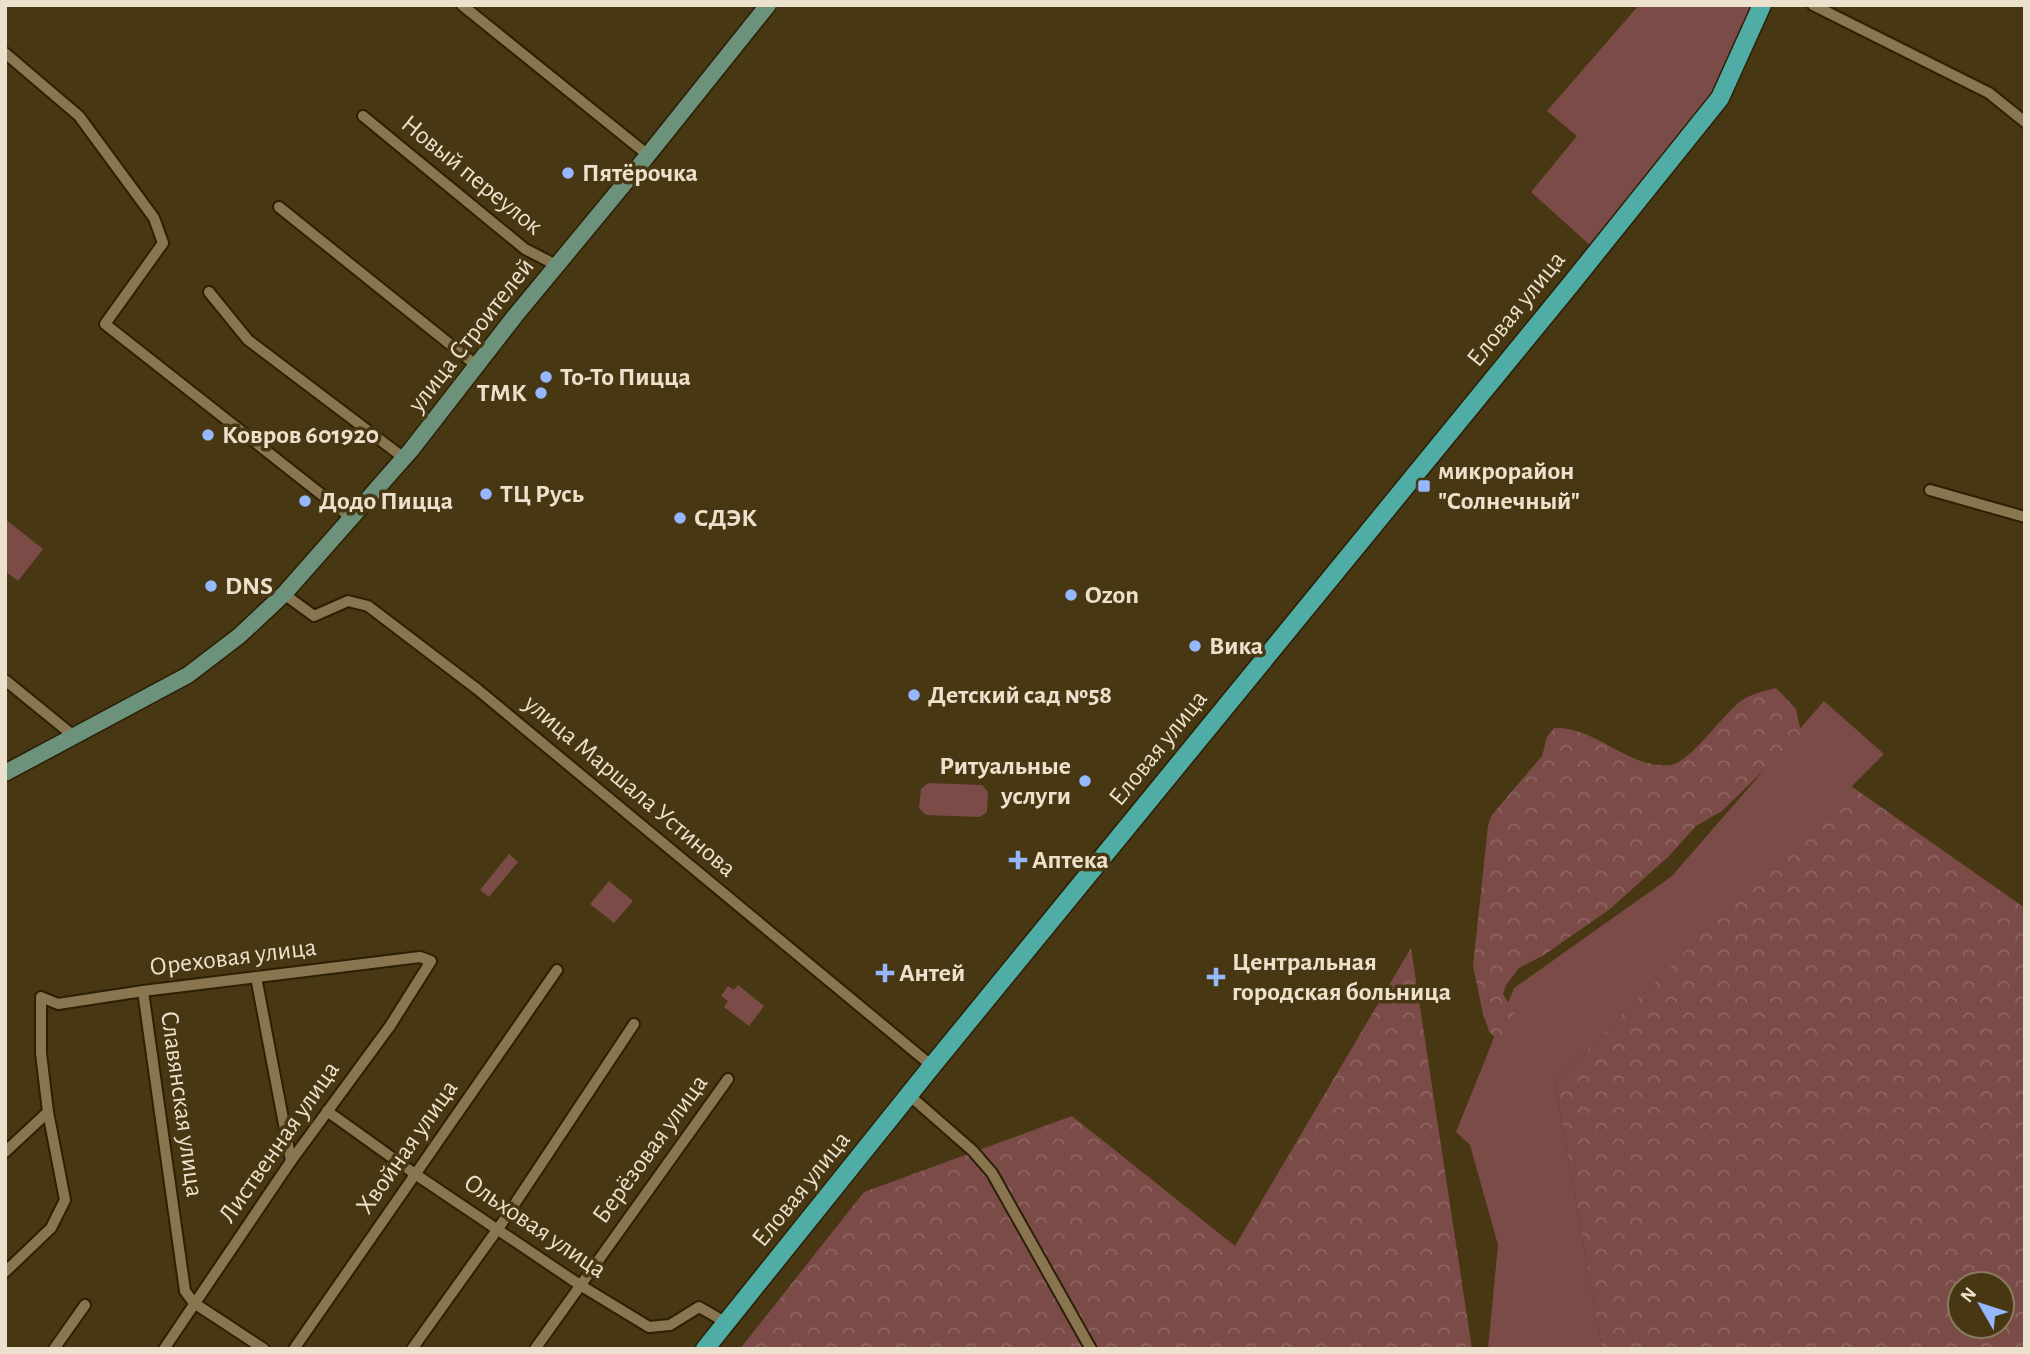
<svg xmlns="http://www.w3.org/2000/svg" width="2030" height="1354" viewBox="0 0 2030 1354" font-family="'Alegreya Sans',sans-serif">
	<defs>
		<pattern id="forest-crowns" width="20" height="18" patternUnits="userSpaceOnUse" patternTransform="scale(1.75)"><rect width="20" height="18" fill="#7b4b48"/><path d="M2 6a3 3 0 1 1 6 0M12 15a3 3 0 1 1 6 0" fill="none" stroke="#8e6561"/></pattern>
	</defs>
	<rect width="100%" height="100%" fill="#483713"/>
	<!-- green -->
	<g fill="#7b4b48">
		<polygon points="1639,5 1755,5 1713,94 1592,247 1531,192 1577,136 1547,111"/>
		<polygon points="5,519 43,549 18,581 5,571"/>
		<polygon points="1824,701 1884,754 1555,1082 1602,1349 1488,1349 1498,1245 1470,1145 1456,1132 1514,988 1672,876"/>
		<polygon points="928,783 982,785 988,792 987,812 980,817 926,815 919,808 921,789"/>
		<polygon points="509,854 518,862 489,897 480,890"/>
		<polygon points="609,881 633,901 614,923 590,904"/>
		<polygon points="738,985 764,1006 749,1026 724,1007 728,1001 721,996 728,986 734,990"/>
	</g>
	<!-- forest -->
	<g fill="url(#forest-crowns)" fill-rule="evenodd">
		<path d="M1776,688l20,21 6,28 -22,23 -16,10 -42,41 -26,15 -27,30 -59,53 -66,46 -25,13 -13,17 -3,9 20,33 -2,9 -18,6 -8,-4 -6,-7 -6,-17 -10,-48 15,-140 3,-10 51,-60 5,-19 7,-9c42,-2 74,41 116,37 20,-2 52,-50 71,-64 10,-7 23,-10 35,-13z"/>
		<path d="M1851,786l174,122v441h-423l-47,-267zM1960,1284h42v42h-42z"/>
		<polygon points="1411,948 1472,1349 740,1349 864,1192 1072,1116 1235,1246"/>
	</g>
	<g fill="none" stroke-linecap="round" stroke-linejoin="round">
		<defs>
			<g id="street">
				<polyline points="462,5 648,155"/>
				<polyline points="1813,5 1989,93 2025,122"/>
				<polyline points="5,53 79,116 154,218 163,243 105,324 350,517"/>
				<polyline points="363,116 525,249 556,265"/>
				<polyline points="279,207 477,366"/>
				<polyline points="209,292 248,340 404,458"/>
				<polyline points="1930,490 2025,517"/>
				<polyline points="284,594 314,616 348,601 368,606 477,689 932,1066"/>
				<polyline points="5,680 75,737"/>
				<polyline points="256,977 291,1161"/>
				<polyline points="143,991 185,1291 194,1303 264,1349"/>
				<polyline points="909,1095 973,1151 992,1173 1091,1349"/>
				<polyline points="327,1111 415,1174 580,1285 649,1327 670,1325 699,1307 727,1323"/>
				<polyline points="5,1152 48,1112"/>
				<polyline points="5,1272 51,1228 65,1200 48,1112 41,1053 41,997 58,1004 143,991 420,957 431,961 390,1026 291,1161 164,1349"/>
				<polyline points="54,1349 85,1305"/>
				<polyline points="294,1349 557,970"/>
				<polyline points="412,1349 502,1223 634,1024"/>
				<polyline points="535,1349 728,1079"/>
			</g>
			<polyline id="secondary" points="5,773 188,675 239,636 284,594 411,450 515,316 648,155 768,5"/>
			<polyline id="primary" points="705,1349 932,1066 1571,284 1720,98 1762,5"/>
		</defs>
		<!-- street casing -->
		<use href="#street" stroke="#2c1f04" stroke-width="14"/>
		<!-- secondary casing -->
		<use href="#secondary" stroke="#2c1f04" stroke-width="19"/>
		<!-- primary casing -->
		<use href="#primary" stroke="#2c1f04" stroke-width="21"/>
		<!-- street -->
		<use href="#street" stroke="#897651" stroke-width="10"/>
		<!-- secondary -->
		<use href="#secondary" stroke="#6c927c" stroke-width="16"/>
		<!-- primary -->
		<use href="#primary" stroke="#4fada6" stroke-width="18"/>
	</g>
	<!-- markers -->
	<g fill="#94b7fd" stroke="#483713" stroke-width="2.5">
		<circle cx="568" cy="173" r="7"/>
		<circle cx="546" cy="377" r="7"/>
		<circle cx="541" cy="393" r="7"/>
		<circle cx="208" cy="435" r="7"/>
		<rect x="1417" y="479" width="14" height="14" rx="3.5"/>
		<circle cx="486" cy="494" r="7"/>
		<circle cx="305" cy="501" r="7"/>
		<circle cx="680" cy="518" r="7"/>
		<circle cx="211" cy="586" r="7"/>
		<circle cx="1071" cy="595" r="7"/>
		<circle cx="1195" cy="646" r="7"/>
		<circle cx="914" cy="695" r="7"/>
		<circle cx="1085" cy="781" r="7"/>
		<path d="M1014.5 849.5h7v7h7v7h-7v7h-7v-7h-7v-7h7z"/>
		<path d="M881.5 962.5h7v7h7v7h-7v7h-7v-7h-7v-7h7z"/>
		<path d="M1212.5 966.5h7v7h7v7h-7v7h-7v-7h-7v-7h7z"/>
	</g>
	<g text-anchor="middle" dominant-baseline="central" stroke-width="7" stroke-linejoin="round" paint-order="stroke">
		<!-- poi labels -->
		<g font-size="26" font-weight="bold" fill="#ebe1cd" stroke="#483713" text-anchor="start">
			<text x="582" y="173">Пятёрочка</text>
			<text x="560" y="377">То-То Пицца</text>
			<text x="527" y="393" text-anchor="end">ТМК</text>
			<text x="222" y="435">Ковров 601920</text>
			<text x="1438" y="471">микрорайон<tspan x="1438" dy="30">"Солнечный"</tspan></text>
			<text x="500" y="494">ТЦ Русь</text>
			<text x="319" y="501">Додо Пицца</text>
			<text x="694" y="518">СДЭК</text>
			<text x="225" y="586">DNS</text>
			<text x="1085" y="595">Ozon</text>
			<text x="1209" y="646">Вика</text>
			<text x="928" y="695">Детский сад №58</text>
			<text x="1071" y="766" text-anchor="end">Ритуальные<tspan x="1071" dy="30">услуги</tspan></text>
			<text x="1032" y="860">Аптека</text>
			<text x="1232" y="962">Центральная<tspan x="1232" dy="30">городская больница</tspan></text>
			<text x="899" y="973">Антей</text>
		</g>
		<!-- street labels -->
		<g font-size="26" fill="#ebe1cd" stroke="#483713">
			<text transform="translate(472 175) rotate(39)">Новый переулок</text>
			<text transform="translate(1516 309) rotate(-51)">Еловая улица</text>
			<text transform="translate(471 335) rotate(-52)">улица Строителей</text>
			<text transform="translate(1158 748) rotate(-51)">Еловая улица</text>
			<text transform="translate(630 786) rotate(40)">улица Маршала Устинова</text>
			<text transform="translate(233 957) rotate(-7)">Ореховая улица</text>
			<text transform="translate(182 1104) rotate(82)">Славянская улица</text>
			<text transform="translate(279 1142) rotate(-55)">Лиственная улица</text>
			<text transform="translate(407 1147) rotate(-55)">Хвойная улица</text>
			<text transform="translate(650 1149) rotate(-54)">Берёзовая улица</text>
			<text transform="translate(801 1189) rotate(-51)">Еловая улица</text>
			<text transform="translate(535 1226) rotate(34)">Ольховая улица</text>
		</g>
	</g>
	<!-- border -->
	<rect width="2030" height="1354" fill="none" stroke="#ebe1cd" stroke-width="14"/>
	<!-- north arrow -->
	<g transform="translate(1981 1305) rotate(309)"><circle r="33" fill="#483713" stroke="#897b5d" stroke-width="2"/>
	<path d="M0-5L12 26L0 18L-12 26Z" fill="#94b7fd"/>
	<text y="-10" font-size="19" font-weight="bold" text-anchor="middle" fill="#ebe1cd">N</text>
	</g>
</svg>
